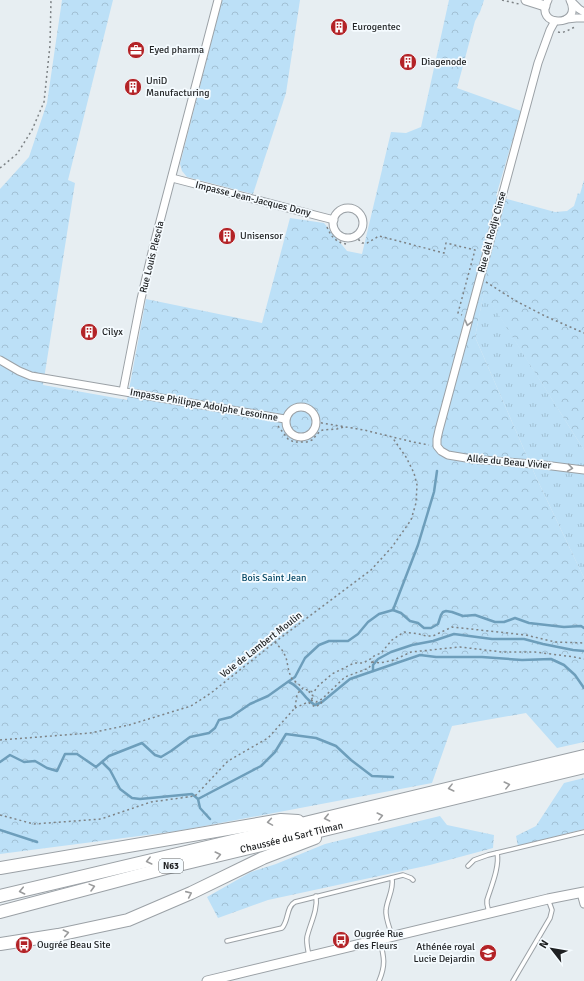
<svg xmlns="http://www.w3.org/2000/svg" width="584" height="981" viewBox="0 0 584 981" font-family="Signika,sans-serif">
	<defs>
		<pattern id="grass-tufts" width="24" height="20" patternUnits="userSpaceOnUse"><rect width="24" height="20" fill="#bce0f7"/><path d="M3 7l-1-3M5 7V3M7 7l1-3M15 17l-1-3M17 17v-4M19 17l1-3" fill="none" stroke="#a1c0d3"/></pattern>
		<pattern id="forest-crowns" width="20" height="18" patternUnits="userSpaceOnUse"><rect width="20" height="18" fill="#bce0f7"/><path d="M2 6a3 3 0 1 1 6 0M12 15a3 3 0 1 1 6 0" fill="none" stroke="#a1c0d3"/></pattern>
		<pattern id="wetland-marsh" width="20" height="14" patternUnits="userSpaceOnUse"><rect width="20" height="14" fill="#bce0f7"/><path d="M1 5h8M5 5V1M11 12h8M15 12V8" fill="none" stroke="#a1c0d3"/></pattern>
	</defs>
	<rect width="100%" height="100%" fill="#e7eef2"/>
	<!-- grass -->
	<polygon fill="url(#grass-tufts)" points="484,291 584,450 584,578 536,477 475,337"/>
	<!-- forest -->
	<g fill="url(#forest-crowns)">
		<polygon points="62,0 113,0 68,180 75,183 43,385 127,400 146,299 262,323 290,218 324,223 347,251 362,254 391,132 406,133 421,127 449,0 484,0 480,12 475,21 457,88 521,111 496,196 555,212 567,211 574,206 578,193 580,194 584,180 584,450 484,292 475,337 536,477 584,578 584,742 557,748 526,713 452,726 432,783 178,831 0,854 0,189 29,157 47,103"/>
		<polygon points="222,0 300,0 286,93 253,194 187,177 182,171 180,164"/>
		<polygon points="584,778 584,829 518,846 516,836 536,826 564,783"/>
		<polygon points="440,816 447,825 494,835 493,848 430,865 268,900 218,918 207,897 251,872 276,864 325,844"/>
	</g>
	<!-- wetland -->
	<path fill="url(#wetland-marsh)" d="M295,677h2c3,3 5,10 4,14l-7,-1 -11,-4 4,-5z"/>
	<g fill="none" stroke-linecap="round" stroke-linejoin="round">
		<!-- stream -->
		<g stroke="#6d9ebb" stroke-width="2.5">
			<polyline points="393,610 418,545 434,492 437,471"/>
			<polyline points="373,671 373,665 378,659 391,652 412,645 433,641 454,634 492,639 524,639 543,644 573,650 584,651"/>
			<path d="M289,682c13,6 14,16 26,23l7,-3 28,-23 70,-24 16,2h46l40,3 29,-1 13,6 11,10 9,13"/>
			<polyline points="0,762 10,755 24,762 35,761 47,768 57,771 65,754 77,754 96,767 109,756 142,743 155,755 161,757 171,751 190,737 209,733 215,728 219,720 231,717 250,704 268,696 289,681 295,677 305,658 319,645 329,641 348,641 358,634 368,622 379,614 393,610 401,613 410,621 418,623 424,628 431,628 438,624 441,615 443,612 446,611 452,612 463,616 475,615 495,622 504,622 515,618 529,623 564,627 581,626 584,628"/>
			<polyline points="102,762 110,770 120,789 132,798 140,799 192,794 198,799 200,808 210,819"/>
			<polyline points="198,799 261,766 275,752 286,734 316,738 336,746 351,760 372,776 393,777"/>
			<polyline points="0,830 37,842"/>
		</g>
		<defs>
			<g id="service">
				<polyline points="468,866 474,860 488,855 584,832"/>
				<path d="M392,878c2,12 -5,21 -6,32 -1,7 4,19 6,26"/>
				<path d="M489,913l-2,-9v-4c4,-13 13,-34 10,-47"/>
				<path d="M227,941l55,-13c7,-8 4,-21 13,-26l108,-27 8,3 2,2"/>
				<path d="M309,956c-1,-6 -3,-13 -2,-19 3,-13 11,-27 9,-41"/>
				<path d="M379,981c7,-16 5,-24 1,-41"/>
				<polyline points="513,981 550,918 552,910 548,899"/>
			</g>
			<g id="minor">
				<path d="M548,0c-16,28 36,28 22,0"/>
				<polyline points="571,1 579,9 584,12"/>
				<polyline points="567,19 576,18 584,18"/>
				<polyline points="555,21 550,30 538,63 439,430 437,439 437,446 441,451 448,455 472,459 544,465 584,470"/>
				<polyline points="172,178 334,220"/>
				<circle cx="348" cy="223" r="15"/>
				<polyline points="0,360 19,371 31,376 285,419"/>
				<polyline points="123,391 141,299 153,248 218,0"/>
				<circle cx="301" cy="422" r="15"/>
				<polyline points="581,893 584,904"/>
			</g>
			<g id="tertiary">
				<polyline points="526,0 545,6"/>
				<polyline points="207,981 548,899 584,892"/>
			</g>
			<g id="trunk">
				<polyline points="0,868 281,820 298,821"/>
				<polyline points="0,896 266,833 309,822 584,756"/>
				<path id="s1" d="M0,912l166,-44 418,-101"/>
				<polyline points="0,944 58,935 128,920 191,893 263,858 315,838"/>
			</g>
		</defs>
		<!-- service casing -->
		<use href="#service" stroke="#9ba1a6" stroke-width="5.5"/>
		<!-- minor casing -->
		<use href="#minor" stroke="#9ba1a6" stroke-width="9"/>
		<!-- tertiary casing -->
		<use href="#tertiary" stroke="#9ba1a6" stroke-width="11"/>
		<!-- trunk casing -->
		<use href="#trunk" stroke="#9ba1a6" stroke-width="14"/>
		<!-- path -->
		<g stroke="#7d8285" stroke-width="1.5" stroke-dasharray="2 3" stroke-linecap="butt">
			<polyline points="502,0 519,4"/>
			<path d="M558,32c7,2 12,-4 18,-5"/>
			<polyline points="0,168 17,154 32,130 44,102 50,45 51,0"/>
			<path d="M327,227c4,10 9,15 19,17"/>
			<polyline points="356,235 358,239 362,243 367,243 379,236 444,253 446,243 475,250 458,313 462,315"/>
			<polyline points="486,282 516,301 545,316 584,333"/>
			<polyline points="316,422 364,430 413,442 429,445"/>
			<polyline points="278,426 288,439 294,442 307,442 312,440 320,431 323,430 337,429 344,427"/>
			<polyline points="275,642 282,650 286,657 289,672 292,679 302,687"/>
			<polyline points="372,662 380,663 394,660 411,652 460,647 502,652 535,652 574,657 584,659"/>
			<polyline points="309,691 310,694 314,696 310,701"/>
			<polyline points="311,700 316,702 322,699 345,677 369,668 372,662 372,658"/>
			<polyline points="295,708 308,702 315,707 321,704 322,699"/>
			<polyline points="0,740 90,733 129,725 191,706 211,693 275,642 371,570 392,547 411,520 416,503 417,485 414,473 406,457 392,437"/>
			<polyline points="0,815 34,824 101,819 151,802 195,796 228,761 268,738 295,708 297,694 303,688 309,691 314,692 317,687 332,674 354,663 363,663 372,658 374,656 381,653 392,640 404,632 419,634 426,636 433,636 452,627 526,635 555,642 584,643"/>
		</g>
		<!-- service -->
		<use href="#service" stroke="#fff" stroke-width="3.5"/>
		<!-- minor -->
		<use href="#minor" stroke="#fff" stroke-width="7"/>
		<!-- tertiary -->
		<use href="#tertiary" stroke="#fff" stroke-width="9"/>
		<!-- trunk -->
		<use href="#trunk" stroke="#fff" stroke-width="12"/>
	</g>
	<!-- one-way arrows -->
	<defs><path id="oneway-chevron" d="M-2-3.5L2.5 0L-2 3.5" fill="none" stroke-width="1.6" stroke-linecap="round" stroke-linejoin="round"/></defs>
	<g stroke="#9a9b9c">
		<use href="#oneway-chevron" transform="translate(468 323) rotate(105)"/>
		<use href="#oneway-chevron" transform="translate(570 468) rotate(8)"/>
		<use href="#oneway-chevron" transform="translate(507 785) rotate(-14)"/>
		<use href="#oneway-chevron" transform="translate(451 788) rotate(166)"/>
		<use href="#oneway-chevron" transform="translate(380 816) rotate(-14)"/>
		<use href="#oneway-chevron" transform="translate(327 818) rotate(167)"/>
		<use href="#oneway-chevron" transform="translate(270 822) rotate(171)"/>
		<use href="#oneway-chevron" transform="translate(218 855) rotate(-14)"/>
		<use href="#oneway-chevron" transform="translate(149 861) rotate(166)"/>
		<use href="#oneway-chevron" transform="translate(92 887) rotate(-15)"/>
		<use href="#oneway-chevron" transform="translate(22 891) rotate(168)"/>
		<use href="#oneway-chevron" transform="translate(189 894) rotate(-24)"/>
		<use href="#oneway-chevron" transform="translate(66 933) rotate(-12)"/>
	</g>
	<!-- icons -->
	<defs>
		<symbol id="building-disc" viewBox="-11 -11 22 22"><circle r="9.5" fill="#b32327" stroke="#f5fbff"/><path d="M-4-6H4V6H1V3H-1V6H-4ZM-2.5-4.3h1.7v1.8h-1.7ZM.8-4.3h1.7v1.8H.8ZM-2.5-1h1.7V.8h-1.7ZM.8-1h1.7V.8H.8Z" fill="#fff"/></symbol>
		<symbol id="office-disc" viewBox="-11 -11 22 22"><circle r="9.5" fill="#b32327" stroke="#f5fbff"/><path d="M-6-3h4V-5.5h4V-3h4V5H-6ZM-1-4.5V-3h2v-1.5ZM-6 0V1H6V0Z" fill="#fff"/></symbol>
		<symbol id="bus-disc" viewBox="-11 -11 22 22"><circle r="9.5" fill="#b32327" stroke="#f5fbff"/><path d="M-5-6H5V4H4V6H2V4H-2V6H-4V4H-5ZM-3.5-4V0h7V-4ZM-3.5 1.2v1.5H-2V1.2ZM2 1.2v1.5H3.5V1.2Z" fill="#fff"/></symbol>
		<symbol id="school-disc" viewBox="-11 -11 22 22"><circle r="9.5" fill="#b32327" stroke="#f5fbff"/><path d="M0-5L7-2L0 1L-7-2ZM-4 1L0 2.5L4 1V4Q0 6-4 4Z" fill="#fff"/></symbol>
	</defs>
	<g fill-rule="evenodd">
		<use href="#building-disc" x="329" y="17" width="20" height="20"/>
		<use href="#office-disc" x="126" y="40" width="20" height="20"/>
		<use href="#building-disc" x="398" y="52" width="20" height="20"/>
		<use href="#building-disc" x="123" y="77" width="20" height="20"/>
		<use href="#building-disc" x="217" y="226" width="20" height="20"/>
		<use href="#building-disc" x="79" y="322" width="20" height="20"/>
		<use href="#bus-disc" x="331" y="930" width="20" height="20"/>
		<use href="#bus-disc" x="14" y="935" width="20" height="20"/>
		<use href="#school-disc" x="478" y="943" width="20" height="20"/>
	</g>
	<g text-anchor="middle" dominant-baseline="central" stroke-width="3.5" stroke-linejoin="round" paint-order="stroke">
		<!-- shield labels -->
		<rect fill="#f5fbff" stroke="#5e6264" stroke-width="1" x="159" y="859" width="24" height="14" rx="3"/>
		<g font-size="9" font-weight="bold" fill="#1e2022">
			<text x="171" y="866">N63</text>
		</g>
		<!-- poi labels -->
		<g font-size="10" fill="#1e2022" stroke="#f5fbff" text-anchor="start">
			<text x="352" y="27">Eurogentec</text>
			<text x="149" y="50">Eyed pharma</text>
			<text x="421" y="62">Diagenode</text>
			<text x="146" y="81">UniD<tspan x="146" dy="12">Manufacturing</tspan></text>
			<text x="240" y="236">Unisensor</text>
			<text x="102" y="332">Cilyx</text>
			<text x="354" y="934">Ougrée Rue<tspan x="354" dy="12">des Fleurs</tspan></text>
			<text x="37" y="945">Ougrée Beau Site</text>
			<text x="475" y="947" text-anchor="end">Athénée royal<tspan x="475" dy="12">Lucie Dejardin</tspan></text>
		</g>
		<!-- street labels -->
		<g font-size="10" fill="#1e2022" stroke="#f5fbff">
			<text transform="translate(253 199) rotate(14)">Impasse Jean-Jacques Dony</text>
			<text transform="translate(492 232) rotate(-75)">Rue dèl Rodje Cinse</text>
			<text transform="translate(152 257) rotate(-76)">Rue Louis Plescia</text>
			<text transform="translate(204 405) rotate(10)">Impasse Philippe Adolphe Lesoinne</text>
			<text transform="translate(509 462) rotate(5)">Allée du Beau Vivier</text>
			<text transform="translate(261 645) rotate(-38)">Voie de Lambert Moulin</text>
			<text stroke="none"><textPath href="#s1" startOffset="301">Chaussée du Sart Tilman</textPath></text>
		</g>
		<!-- park labels -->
		<g font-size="10" fill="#094a67" stroke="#f5fbff">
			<text x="274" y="578">Bois Saint Jean</text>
		</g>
	</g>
	<!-- north arrow -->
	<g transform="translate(552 949) rotate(301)" stroke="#f5fbff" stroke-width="3" paint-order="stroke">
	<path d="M0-3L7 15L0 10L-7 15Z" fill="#1e2022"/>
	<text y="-6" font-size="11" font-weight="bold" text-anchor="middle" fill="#1e2022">N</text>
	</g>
</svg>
